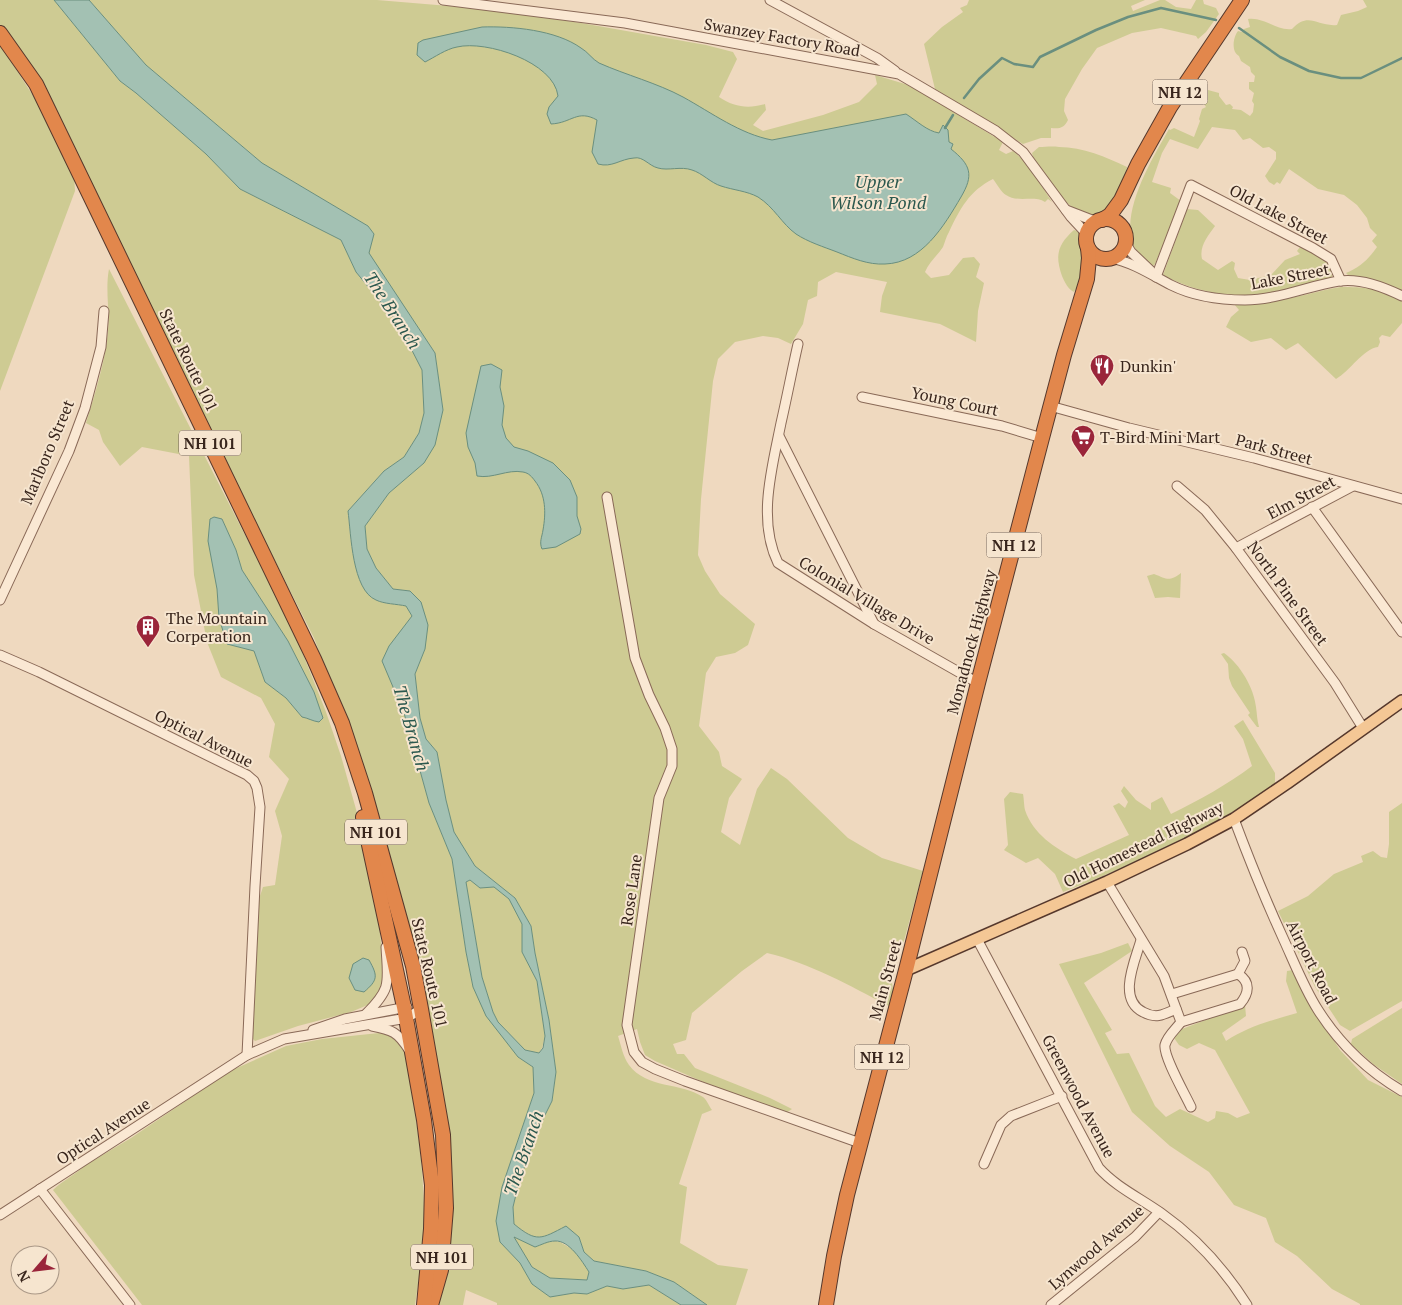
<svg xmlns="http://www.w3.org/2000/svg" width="1402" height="1305" viewBox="0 0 1402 1305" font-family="'PT Serif',serif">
	<rect width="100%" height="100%" fill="#efd9bf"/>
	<!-- green -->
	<g fill="#cecb93" fill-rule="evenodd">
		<path d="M0,0h54l66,81 16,12 70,61 34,35 101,51 15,32 42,51 24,47 2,43 -5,20 -15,24 -20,14 -36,40c2,22 5,79 28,89 8,4 21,4 30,5l6,11 -4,7 -4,90 25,90 23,56 14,93 7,35 45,70 15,10 1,26 -32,94 -2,55 20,21 12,21 18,13 24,-4 13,1 20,-8 16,3 26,-4 32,20h-184v-2l-31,-13 -3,15h-25l11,-107 -24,-190 -10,-61 -55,-190 -46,-119 -166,-328 -52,-110 -29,-70 -18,-35 -49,-68z"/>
		<path d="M89,0h288l108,9 96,14 125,22 27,7 4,7 -18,38c15,10 29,12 46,7l1,6 -13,15 10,6 60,-16 36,-13 18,-18 -2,-9 30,9 14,7 84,51 -4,8 7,4 7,-3c18,14 27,32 39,51l-4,-3 -3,3c-10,-7 -28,1 -39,-7 -5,-3 -9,-11 -13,-16 -24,12 -33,30 -44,53 -3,5 -4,10 -6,15 -6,9 -14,15 -18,25l6,6 18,-3 14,-17 11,-1 6,7 -4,13 8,6 -6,28 -2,31 -36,-18 -60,-12 2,-16 5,-14 -51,-10 -18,10 -1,14 -9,4 -5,24 -12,20 -13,-6 -15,-2 -28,6 -17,17 -5,22 -12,118 -3,56 7,16 15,23 35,30 -7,21 -13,8 -19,4 -10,16 -7,53 20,26 3,14 20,13 -13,19 -8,34 19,13 17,-56 14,-21 16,11 61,59 34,20 41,13 -19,70 -16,19 -4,12c12,14 10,16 5,34 -39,-20 -79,-43 -122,-53l-25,18 -50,42 -6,27 -13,4 4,10h7l11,14 75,30 22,11 -6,4 -78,-29 -53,-23 -10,-6 -5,-13 -3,-13 -19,7c3,9 5,21 11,29 18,24 51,17 74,32 4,3 6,9 9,13l-10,4 -23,70 8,3 -7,56 38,22 30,4 -12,36h-29l-33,-23 -28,-11 -52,-10 -10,-9 -5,-15 -13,-10c-25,12 -29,16 -52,-3l-1,-17 6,-25 20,-55 13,-26 4,-29 -7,-52 -14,-67 -4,-27 -16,-28 -40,-32 -21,-34 -8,-32 -9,-48 -11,-13 -6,-21 -5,-44 10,-25 -15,-58 -17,-2 -17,-21 -9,-19 -2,-23 24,-33 35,-30 19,-53 -8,-57 -67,-100 6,-19 -6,-8 -106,-63 -116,-98z"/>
		<path d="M969,0h176l-14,6 2,5 27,-11h5l11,7 15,2 5,-9h7l1,4 12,4 3,6 -13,18 -8,7 -2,-3 -35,-8 -29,5 -35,15 -15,21 -17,30 -1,12 4,9c-4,8 -8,9 -17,8v10h-10l-18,6 -88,-55 -11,-45 18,-17 21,-15 -3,-4 7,-3z"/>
		<path d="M1363,0h39v293l-53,-17 -3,-3c14,-6 22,-13 31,-26l-5,-6 5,-6 -7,-7 -3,-10 -10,-13 -13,-10 -26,-6 -29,-20 -9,15 -3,-2 -3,3 -5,-3 -4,-6 11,-17v-7l-7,-5 -6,1 -13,-10 -7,2 -8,-10 -23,-3 -14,22 -28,-10 -8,14 -10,29 19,6 -1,5 11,8 -26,63 -2,2c-51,-27 -3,-103 16,-137l1,1 4,-2 20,9 6,-16 -1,-2 3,-10 4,-2 -5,-7 2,-8 5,-2 11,3v3l7,9 4,-1 3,3 -1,2 9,1 9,6 3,-4 1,-8 -2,-3 2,-8 -5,-4v-7h5l1,-6 -4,-4 -1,-5 -9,-6 -2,-5c-8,-4 -6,-19 -1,-25l4,1 2,-3 6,-2 -2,-8c17,-2 28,12 44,10 17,-18 25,-2 45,-4l4,-10 17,-4 9,-4z"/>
		<polygon points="0,44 37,102 74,174 75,191 0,391"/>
		<path d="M1039,147c6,0 13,-1 20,0 24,0 47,10 68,20l-1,8 -13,31 -16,12c-6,-2 -13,-3 -19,-7 -19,-11 -32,-36 -45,-54l-1,-4z"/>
		<path d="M1187,209l11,1 17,16c-7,10 -16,20 -13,33l16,11 14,-9 3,2 -1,6 4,9 12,2 21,-5 14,-15 15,-6 -3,-3 3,-4c14,7 27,11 33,26l-2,6c-18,4 -37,11 -56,14 -38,7 -79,0 -112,-18z"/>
		<path d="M1074,230l6,2c6,20 6,42 -6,60 -6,-3 -9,-9 -12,-16 -7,-20 -5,-31 12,-46z"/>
		<path d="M109,269l159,311 29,59 29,73 15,44 20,71 9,47 10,58 4,46 -5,15 -9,11 -19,8 -53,14 -43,15 -3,-3 7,-139 4,-12 12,-2 7,-49 -7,-25 14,-32 -20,-22 6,-33 -14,-26 -40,-21 -14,-35 -13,-67 -5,-119 -47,-9 -22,19 -17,-24 -4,-12 -13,-7c9,-30 19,-60 22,-92 2,-21 -3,-41 1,-62zM222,519l14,31 6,20 46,71 26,51 -1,29 -4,-3 -7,-1 -16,-19 -21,-16 -11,-31 -27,-7 -8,-26 -2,-29z"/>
		<path d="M1341,287c21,0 43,1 61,14v22l-12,14 -8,-2 -3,3 1,4 -2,5c-15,2 -28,24 -42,32l-38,-36 -12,7 -15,-12 -20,4 -25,-15 5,-10 8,-7 -5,-6c20,0 41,-2 61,-7 16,-3 30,-8 46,-10z"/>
		<path d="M1181,573l-1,25 -12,-1 -13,1 -8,-22 7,-2c13,5 15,8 27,-1z"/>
		<path d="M1224,653c16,11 30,35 32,54 1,7 1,13 3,20h-2l-9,-12 2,-2 -18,-27 -3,-8 -1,-14 -7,-10z"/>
		<path d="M1243,720l32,53v10c-64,48 -138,80 -212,109l-8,-18 -17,-16 -12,5 -22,-13 4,-5 -4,-46 6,-7 13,2c1,5 1,12 2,16 8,24 30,38 51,49l53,-24 -16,-29 6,-3 6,5 3,-6 -7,-11 3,-5 12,14 15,10v-7l11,-6 9,17c28,-14 56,-29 81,-48l-9,-27 -9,-13z"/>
		<polygon points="1402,803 1402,1001 1350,1031 1340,1025 1315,987 1278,911 1308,896 1334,874 1363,862 1361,856 1373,851 1381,857 1387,858 1389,844 1389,812"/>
		<polygon points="470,880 480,888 494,887 509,899 523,924 522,952 537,981 545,1036 542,1048 539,1053 525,1050 498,1022 493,1012 482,977 466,882"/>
		<path d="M1128,943l4,8 -48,32 28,47 -7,3 12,21 12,-1 26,53 11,11 14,-8 28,13 7,-4 1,-7 12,2 9,5 13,-5 -35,-63 -16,-7 -12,6 -8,-4 -5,-7 8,-9 63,-24 1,11 -24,17 4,8c21,-14 46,-21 71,-28l-11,-32 1,-10 6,-1 30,54 17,26 28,30 34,17v208h-42v-1l-28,-15 -35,-33 -22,-14 -9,-24 -32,-13 -25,-33 -39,-26 -38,-34 -73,-148 42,-11z"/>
		<polygon points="1402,1008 1402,1084 1373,1064 1351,1044 1352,1039"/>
		<path d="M379,1033c14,2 21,8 26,21 10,56 20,113 19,171 -1,27 -5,54 -9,80h-273l-89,-115c10,-10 21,-14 31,-24l47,-28 99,-67 56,-25 36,-7z"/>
		<polygon points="513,1236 547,1242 555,1241 560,1242 577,1252 589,1272 587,1280 550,1278 532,1267"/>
	</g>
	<!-- water -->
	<g fill="#a3c1b3" stroke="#6a8f7f" fill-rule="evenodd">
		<path d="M54,0h35l57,65 116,98 106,63 6,8 -5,19 66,100 8,57 -8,35 -11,18 -35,30 -24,33 2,23 9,19 17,21 17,2 11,11 7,23 -3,24 -10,25 5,44 6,21 11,13 9,48 8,32 21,34 40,32 16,28 4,27 14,67 7,52 -4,29 -13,26 -20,55 -6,25 1,17c23,19 27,15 52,2l13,11 5,15 10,9 52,10 28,11 33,23h-26l-32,-20 -26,4 -16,-3 -20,8 -13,-1 -24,4 -18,-13 -12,-21 -20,-21 -4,-21 6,-34 32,-94 -1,-26 -15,-10 -32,-41 -13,-29 -7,-35 -14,-93 -23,-56 -25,-90 -22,-52 7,-15 23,-30 -6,-10c-9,-2 -22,-2 -30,-6 -24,-10 -25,-66 -28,-89l36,-40 20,-14 15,-24 5,-20 -2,-43 -24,-47 -42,-51 -15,-32 -101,-51 -34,-35 -70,-61 -16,-12zM470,880l10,8 14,-1 15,12 13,25v28l15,29 8,55 -2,12 -4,5 -14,-3 -27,-28 -5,-10 -11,-35 -16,-95zM514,1237l21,10c6,-2 13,-6 20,-6 14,-1 27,20 34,31l-2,8 -37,-2 -18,-11z"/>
		<path d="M482,27c30,-1 74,3 99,21 7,4 11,11 18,15 27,12 58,20 84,34 29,16 57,37 89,43l134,-26c11,7 21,17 33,19l4,-8 5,5 1,12 4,2 -2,5c20,16 23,26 10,48 -17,29 -39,66 -76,67 -17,1 -33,-6 -48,-12 -13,-5 -29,-10 -41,-18 -14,-10 -22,-27 -38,-37 -11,-6 -25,-7 -37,-11 -10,-3 -19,-13 -29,-16 -11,-4 -24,1 -34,-2 -9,-2 -15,-12 -24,-10 -14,1 -22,10 -36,6l-6,-12 5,-32c-20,-11 -25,3 -46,4l-4,-10 2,-7 9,-11c-4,-34 -72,-56 -101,-49 -11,2 -22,10 -32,15l-8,-7 1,-12 5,-3z"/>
		<path d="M491,364l11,6 -2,17 4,19 -2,19 4,13 8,9 14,4 25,12 17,17 7,17v19l4,13 -1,5 -24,13 -14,2c-3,-7 0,-12 1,-19 3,-17 3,-35 -8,-49 -3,-4 -6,-8 -12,-9 -16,-3 -30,7 -46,4l-2,-13 -7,-16 -2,-14 15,-67z"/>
		<path d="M214,517l8,2 14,31 6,20 46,71 26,51 9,26 -4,4c-7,-1 -11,-4 -17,-5l-16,-19 -21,-16 -11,-31 -27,-7 -8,-26 -2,-29 -9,-48 2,-22z"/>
		<path d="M363,958l6,2c9,16 9,20 -5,32l-9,-2 -6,-12 4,-14z"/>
	</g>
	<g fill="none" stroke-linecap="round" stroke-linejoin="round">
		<!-- stream -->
		<g stroke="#6a8f7f" stroke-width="2.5">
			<polyline points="1239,28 1280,57 1309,71 1341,78 1361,78 1402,58"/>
			<polyline points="964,98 979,79 1002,58 1014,64 1033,67 1040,57 1096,30 1128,17 1161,8 1216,20"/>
			<polyline points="945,128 953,115"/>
		</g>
		<defs>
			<g id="minor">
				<polyline points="443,0 625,23 899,74 996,131 1023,152 1071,217 1084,231 1086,237"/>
				<polyline points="770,0 877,58 895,71"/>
				<polyline points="1066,210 1097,222"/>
				<polyline points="1125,242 1131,252 1151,271"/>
				<path d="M1111,258c21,4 41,17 60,27 22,11 49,15 74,15 32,0 63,-14 94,-19 21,-3 45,6 63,15"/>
				<polyline points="1156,277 1191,185 1313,248 1331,259 1341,281"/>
				<path d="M798,344c-6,26 -11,53 -17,79 -9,45 -24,97 -3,140l96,61 104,59"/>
				<polyline points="862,397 1002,426 1042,438"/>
				<polyline points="1050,406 1129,428 1254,458 1402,499"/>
				<polyline points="779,436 874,624"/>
				<polyline points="1177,486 1205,510 1236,548 1335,683 1363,728"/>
				<polyline points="607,497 635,658 649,695 665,728 672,749 672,766 659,798 627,1025 634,1052 642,1062 655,1069 685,1081 860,1143"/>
				<polyline points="1312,507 1402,632"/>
				<polyline points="1236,548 1353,486"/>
				<polyline points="0,600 69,451 85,408 101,347 104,311"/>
				<polyline points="0,655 39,672 247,775 254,781 257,788 260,807 255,886 247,1055"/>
				<path d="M1234,819c15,40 31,80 49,119 11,24 21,50 35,72 21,33 50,61 84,81"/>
				<path d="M1107,882l57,94 17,46c-5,7 -14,14 -16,23 -2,11 20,49 26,62"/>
				<path d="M977,939l122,229c17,19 41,30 62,45 34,24 64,57 86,92"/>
				<path d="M1141,940c-6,21 -24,59 2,72 13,7 20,3 33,-3"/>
				<polyline points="1238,974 1245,961 1242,952"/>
				<polyline points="1172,994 1238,974"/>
				<path d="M366,1014c26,-26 22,-31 20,-67"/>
				<path d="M1181,1022l59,-18c9,-11 11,-22 -2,-30"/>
				<path d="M372,1026c20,4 26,6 37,24"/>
				<polyline points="313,1030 345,1019 407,1007"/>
				<polyline points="984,1164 1001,1125 1011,1116 1062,1096"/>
				<polyline points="40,1189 130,1305"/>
				<polyline points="0,1215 247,1055 284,1039 407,1018 421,1009"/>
				<polyline points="1051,1305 1135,1237 1159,1212"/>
			</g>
			<polyline id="major" points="906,970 1107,882 1187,844 1234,819 1287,783 1402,701"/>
			<g id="highway">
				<polyline points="0,33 36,84 314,659 342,723 365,793 413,966 421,1009 443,1135 446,1208 441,1270 431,1305"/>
				<circle cx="1106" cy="239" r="20"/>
				<polyline points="1102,220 1110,215 1121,200 1138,164 1170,107 1242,0"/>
				<polyline points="363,817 404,1007 424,1120 432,1185 431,1229 424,1305"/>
				<polyline points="826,1305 834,1256 847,1195 906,970 978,683 1042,438 1064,355 1087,279 1089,258 1088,248"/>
			</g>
		</defs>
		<!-- minor casing -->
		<use href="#minor" stroke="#896957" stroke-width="11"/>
		<!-- major casing -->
		<use href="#major" stroke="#56382c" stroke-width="14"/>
		<!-- highway casing -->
		<use href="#highway" stroke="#56382c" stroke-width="16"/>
		<!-- minor -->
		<use href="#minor" stroke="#fae8d3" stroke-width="9"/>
		<!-- major -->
		<use href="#major" stroke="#f4c795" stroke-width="11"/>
		<!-- highway -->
		<use href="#highway" stroke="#e2874c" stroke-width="14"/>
	</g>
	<!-- icons -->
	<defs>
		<symbol id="restaurant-pin" viewBox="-11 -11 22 30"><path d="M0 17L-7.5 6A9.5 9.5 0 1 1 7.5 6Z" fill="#9a253a" stroke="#f6e5cf"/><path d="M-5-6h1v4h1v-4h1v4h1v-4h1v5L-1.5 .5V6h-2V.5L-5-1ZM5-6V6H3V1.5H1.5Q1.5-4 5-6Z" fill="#fff"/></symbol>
		<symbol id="supermarket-pin" viewBox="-11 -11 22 30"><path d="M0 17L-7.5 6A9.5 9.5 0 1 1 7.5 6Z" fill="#9a253a" stroke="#f6e5cf"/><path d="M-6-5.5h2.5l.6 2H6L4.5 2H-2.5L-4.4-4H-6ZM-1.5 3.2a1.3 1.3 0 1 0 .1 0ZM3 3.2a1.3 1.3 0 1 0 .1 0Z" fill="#fff"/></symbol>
		<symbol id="building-pin" viewBox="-11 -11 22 30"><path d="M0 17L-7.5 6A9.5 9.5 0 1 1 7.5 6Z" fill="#9a253a" stroke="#f6e5cf"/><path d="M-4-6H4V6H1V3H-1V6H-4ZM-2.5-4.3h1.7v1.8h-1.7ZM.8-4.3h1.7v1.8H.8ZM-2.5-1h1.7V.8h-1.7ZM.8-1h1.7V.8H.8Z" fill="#fff"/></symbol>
	</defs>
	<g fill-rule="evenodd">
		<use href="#restaurant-pin" x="1088" y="352" width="28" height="38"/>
		<use href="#supermarket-pin" x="1069" y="423" width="28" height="38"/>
		<use href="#building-pin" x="134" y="613" width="28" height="38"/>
	</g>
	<g text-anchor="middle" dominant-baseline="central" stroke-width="4" stroke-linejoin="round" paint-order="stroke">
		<!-- shield labels -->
		<g fill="#f6e5cf" stroke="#715f52" stroke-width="1">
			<rect x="1152.5" y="79.5" width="55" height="25" rx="4"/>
			<rect x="179" y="430.5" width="62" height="25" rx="4"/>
			<rect x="986.5" y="532.5" width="55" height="25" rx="4"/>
			<rect x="345" y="819.5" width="62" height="25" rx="4"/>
			<rect x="854.5" y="1044.5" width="55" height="25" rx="4"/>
			<rect x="411" y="1244.5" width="62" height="25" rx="4"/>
		</g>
		<g font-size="15" font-weight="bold" fill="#38251c">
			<text x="1180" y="92">NH 12</text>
			<text x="210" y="443">NH 101</text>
			<text x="1014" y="545">NH 12</text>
			<text x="376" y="832">NH 101</text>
			<text x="882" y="1057">NH 12</text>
			<text x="442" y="1257">NH 101</text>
		</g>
		<!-- street labels -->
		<g font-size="16" fill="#38251c" stroke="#f6e5cf">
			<text transform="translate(782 37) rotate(10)">Swanzey Factory Road</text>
			<text transform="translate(1279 214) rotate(28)">Old Lake Street</text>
			<text transform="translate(1290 276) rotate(-11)">Lake Street</text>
			<text transform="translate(189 360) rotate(64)">State Route 101</text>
			<text transform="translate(955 401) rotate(12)">Young Court</text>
			<text transform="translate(1274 449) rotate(15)">Park Street</text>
			<text transform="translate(47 452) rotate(-67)">Marlboro Street</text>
			<text transform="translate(1301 497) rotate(-28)">Elm Street</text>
			<text transform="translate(1288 593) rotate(54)">North Pine Street</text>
			<text transform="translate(867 600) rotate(31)">Colonial Village Drive</text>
			<text transform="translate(971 642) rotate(-75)">Monadnock Highway</text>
			<text transform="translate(204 738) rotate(27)">Optical Avenue</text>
			<text transform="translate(1143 844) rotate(-26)">Old Homestead Highway</text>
			<text transform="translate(631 890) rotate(-82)">Rose Lane</text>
			<text transform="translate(1312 962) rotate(63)">Airport Road</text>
			<text transform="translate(430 973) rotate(77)">State Route 101</text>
			<text transform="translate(885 980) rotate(-75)">Main Street</text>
			<text transform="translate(1079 1096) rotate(62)">Greenwood Avenue</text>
			<text transform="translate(103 1131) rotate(-33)">Optical Avenue</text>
			<text transform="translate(1096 1247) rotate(-41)">Lynwood Avenue</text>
		</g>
		<!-- poi labels -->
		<g font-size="16" fill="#38251c" stroke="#f6e5cf" text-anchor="start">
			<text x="1120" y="366">Dunkin'</text>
			<text x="1100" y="437">T-Bird Mini Mart</text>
			<text x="166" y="618">The Mountain<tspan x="166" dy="18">Corperation</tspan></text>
		</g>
		<!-- water labels -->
		<g font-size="18" font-style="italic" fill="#2b584e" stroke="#f6e5cf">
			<text x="878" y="181">Upper<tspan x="878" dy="21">Wilson Pond</tspan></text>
			<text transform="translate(393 310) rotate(57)">The Branch</text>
			<text transform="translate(412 728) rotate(74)">The Branch</text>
			<text transform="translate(523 1153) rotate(-71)">The Branch</text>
		</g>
	</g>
	<!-- north arrow -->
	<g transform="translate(35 1270) rotate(242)"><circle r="24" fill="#f6e5cf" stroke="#aa9887"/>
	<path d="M0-4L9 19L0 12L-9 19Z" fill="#9a253a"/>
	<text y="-8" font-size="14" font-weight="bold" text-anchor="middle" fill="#38251c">N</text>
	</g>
</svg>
